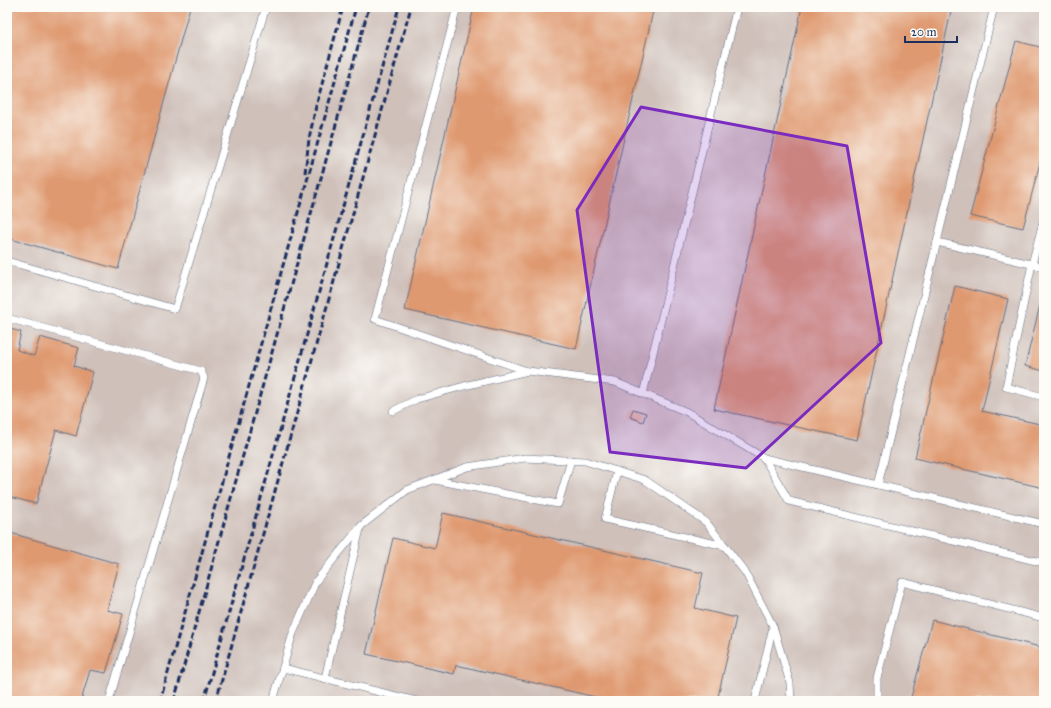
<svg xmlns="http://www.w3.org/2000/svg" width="1051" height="708" viewBox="0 0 1051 708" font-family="'IM FELL Great Primer',serif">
	<rect width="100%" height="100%" fill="#fdfcf7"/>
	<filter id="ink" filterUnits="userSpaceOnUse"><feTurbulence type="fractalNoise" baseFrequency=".025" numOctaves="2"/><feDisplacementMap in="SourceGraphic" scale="8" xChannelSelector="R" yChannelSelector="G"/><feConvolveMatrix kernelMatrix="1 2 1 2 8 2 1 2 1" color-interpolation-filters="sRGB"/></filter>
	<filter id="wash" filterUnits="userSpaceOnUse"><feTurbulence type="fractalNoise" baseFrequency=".012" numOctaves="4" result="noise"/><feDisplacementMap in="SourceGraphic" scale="16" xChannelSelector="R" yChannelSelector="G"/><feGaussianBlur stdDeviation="0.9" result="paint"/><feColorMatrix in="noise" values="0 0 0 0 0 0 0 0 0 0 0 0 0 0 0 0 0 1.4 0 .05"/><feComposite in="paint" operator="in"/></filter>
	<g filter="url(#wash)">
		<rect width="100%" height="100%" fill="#ece5c6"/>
		<!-- industrial -->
		<rect fill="#cfc0ba" x="7" y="7" width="1037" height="694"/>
		<g id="blocks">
			<!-- building -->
			<g fill="#df996f">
				<polygon points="7,7 190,7 118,269 7,238"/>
				<polygon points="474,7 654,7 576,349 405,310"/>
				<polygon points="802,7 952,7 857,440 714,409"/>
				<polygon points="1016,41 1044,48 1044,147 1023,228 970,216"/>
				<polygon points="955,286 1008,299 982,411 1044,425 1044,488 915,458"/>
				<polygon points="1040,305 1044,306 1044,371 1025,366"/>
				<polygon points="7,328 21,332 17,350 34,356 40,337 79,348 74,366 93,372 76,436 56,430 36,504 7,496"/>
				<polygon points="633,409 646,413 643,422 630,417"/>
				<polygon points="443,513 703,573 695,608 736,618 717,701 613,701 456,665 454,674 366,654 393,538 435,548"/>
				<polygon points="7,532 119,564 107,610 123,614 106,673 90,670 81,701 7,701"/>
				<polygon points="932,620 1044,648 1044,701 910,701"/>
			</g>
		</g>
	</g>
	<g filter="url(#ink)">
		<use href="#blocks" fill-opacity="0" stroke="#646f82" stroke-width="1"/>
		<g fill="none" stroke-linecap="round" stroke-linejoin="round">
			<defs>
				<g id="service">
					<polyline points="457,7 375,319 527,371"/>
					<polyline points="1044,218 1032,264 1006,387 1044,397"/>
					<polyline points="937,242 1044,267"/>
					<polyline points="7,261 175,309 266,7"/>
					<polyline points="7,318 201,371 204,378 109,701"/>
					<polyline points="643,394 737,7"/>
					<polyline points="393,411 417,399 464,386 528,371 615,382 687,412 764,458 789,501 1044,563"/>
					<polyline points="764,458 1044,524"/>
					<polyline points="617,471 605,519 725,546"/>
					<polyline points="435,480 558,504 571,460"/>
					<polyline points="878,485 994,7"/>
					<polyline points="283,668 416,701"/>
					<polyline points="325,678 360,529"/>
					<polyline points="273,701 293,633 316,581 361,526 407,490 467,467 525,458 585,461 645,480 706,522 745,572 773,626 790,683 791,701"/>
					<polyline points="755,701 773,627"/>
					<polyline points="877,701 877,678 902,582 1044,618"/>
				</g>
			</defs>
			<!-- service casing -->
			<use href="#service" stroke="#646f82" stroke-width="8"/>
			<!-- service -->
			<use href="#service" stroke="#fff" stroke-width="7"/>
			<!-- rail -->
			<g stroke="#1b2f5e" stroke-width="3" stroke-dasharray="6 3" stroke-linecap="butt">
				<polyline points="305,173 309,139 316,106 343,7"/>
				<polyline points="160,701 356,7"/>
				<polyline points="174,701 369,7"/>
				<polyline points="204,701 399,7"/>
				<polyline points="216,701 411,7"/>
			</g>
		</g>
	</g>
	<!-- marked area -->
	<path fill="#7b2cbf" fill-opacity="0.2" stroke="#7b2cbf" stroke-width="3" stroke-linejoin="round" d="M641,107l206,39 34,197 -135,125 -136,-16 -33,-242z"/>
	<!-- margin -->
	<rect width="1051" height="708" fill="none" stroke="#fdfcf7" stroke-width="24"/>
	<!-- scale -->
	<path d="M905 36v6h52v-6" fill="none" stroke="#1b2f5e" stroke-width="2"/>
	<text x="911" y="36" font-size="12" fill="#1b2f5e" stroke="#fdfcf7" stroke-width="3" paint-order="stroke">20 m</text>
</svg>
